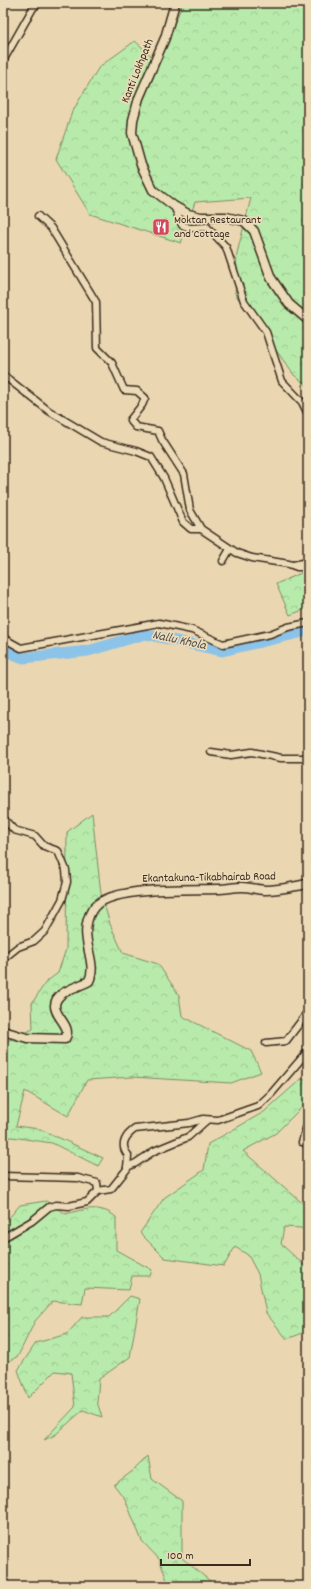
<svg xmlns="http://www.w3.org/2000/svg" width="311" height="1589" viewBox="0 0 311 1589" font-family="Dekko,sans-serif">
	<defs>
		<pattern id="forest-crowns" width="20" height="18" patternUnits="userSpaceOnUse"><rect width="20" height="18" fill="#b8ebab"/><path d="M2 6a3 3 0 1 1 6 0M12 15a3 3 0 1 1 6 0" fill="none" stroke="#9fca93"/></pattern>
	</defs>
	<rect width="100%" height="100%" fill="#ead7b2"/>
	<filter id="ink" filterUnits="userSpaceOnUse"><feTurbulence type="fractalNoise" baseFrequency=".025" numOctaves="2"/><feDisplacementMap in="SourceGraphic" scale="8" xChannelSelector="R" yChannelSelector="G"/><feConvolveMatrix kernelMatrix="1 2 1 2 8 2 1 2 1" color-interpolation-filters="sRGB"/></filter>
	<g filter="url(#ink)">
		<!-- forest -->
		<g fill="url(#forest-crowns)" stroke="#7a8a64">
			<polygon points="183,3 308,3 308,386 294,375 235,294 237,253 251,198 195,202 181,243 90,214 56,159 72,112 99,67 135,41 158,62"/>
			<polygon points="308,570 308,608 290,615 276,584"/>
			<polygon points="92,813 101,894 110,924 123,953 158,964 179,995 182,1016 251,1051 261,1072 231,1083 132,1077 87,1080 68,1116 25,1091 16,1126 40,1129 103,1158 98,1166 52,1143 12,1137 3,1138 3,1043 33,1029 32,1003 46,982 58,973 66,949 67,832"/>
			<polygon points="301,1079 308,1081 308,1101 276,1133 243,1151 308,1208 308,1232 301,1228 284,1227 281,1244 305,1266 308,1265 308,1331 287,1339 266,1313 258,1274 248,1255 235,1247 224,1266 165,1258 140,1233 164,1198 204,1170 208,1144 264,1112"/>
			<path d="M46,1201l20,13c18,-5 34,-10 50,3v33l36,20 -2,6h-18l-3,14 -44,-2 -3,16 -29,-3 -18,20 -17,35 -15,9v-140l17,-20z"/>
			<polygon points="130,1296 140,1299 130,1357 99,1379 97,1402 102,1417 83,1410 55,1435 44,1440 75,1407 71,1373 55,1371 28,1398 18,1370 36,1343 67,1334 82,1317 109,1317"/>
			<polygon points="148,1456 152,1479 182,1501 182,1558 210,1581 212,1586 183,1586 167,1580 159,1559 142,1541 125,1499 114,1485 134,1470"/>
		</g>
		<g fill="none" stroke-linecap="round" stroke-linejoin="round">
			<!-- river -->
			<polyline stroke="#8bc3e9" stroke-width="11" points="3,650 23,658 88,651 145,634 222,651 308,631"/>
			<defs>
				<g id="minor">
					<polyline points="3,61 33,8 39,3"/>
					<polyline points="174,206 182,225 190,228 207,227 226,247 244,301 266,332 282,381 302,402 308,414"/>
					<polyline points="38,216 51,228 96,302 97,348 112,363 124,390 137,391 145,398 142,405 130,420 136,427 158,431 162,440 184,474 190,510 201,529"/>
					<polyline points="3,375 49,411 101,442 136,451 151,457 164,478 183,522 191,529 201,529 237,553 252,558 289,564 297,567 308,567"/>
					<polyline points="223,561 230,549"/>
					<polyline points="293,565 308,562"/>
					<polyline points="3,638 21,648 159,623 192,630 223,644 270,634 288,627 308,623"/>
					<polyline points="211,752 231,755 252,752 281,758 308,758"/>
					<polyline points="3,818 14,830 35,836 44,846 58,851 66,870 67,882 62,900 45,931 34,941 18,947 3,959"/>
					<polyline points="305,1015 308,1027"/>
					<polyline points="266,1043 286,1041 308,1012"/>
					<polyline points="308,1122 302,1142 308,1144"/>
					<polyline points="127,1167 136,1163 154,1151 188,1137 207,1120"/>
					<polyline points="3,1176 78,1178 97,1183 98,1191 87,1202 69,1206 56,1205 49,1207 32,1221 3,1238"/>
					<path d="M98,1191l13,-2 16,-20 1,-14c-9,-10 -2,-20 7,-26l54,-6 14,-4 15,1 40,-14 13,-12 37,-43"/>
				</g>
				<g id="major">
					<polyline points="175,3 165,38 139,98 133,120 132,133 141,165 153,190 174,206 188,214 201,217 226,217 244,221 254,231 271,278 289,304 308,320"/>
					<path d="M3,1031l24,7 38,1c8,-13 -11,-22 -10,-34 1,-14 24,-18 34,-24 10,-20 -13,-44 3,-71 15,-25 99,-20 126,-21 8,0 16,-2 24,-2 8,0 16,3 24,3 14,0 29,-4 42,-6"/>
				</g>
			</defs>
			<!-- minor casing -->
			<use href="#minor" stroke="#3b2a1e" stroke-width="9"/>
			<!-- major casing -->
			<use href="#major" stroke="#3b2a1e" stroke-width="11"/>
			<!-- minor -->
			<use href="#minor" stroke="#ecdbb8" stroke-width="6"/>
			<!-- major -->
			<use href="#major" stroke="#ecdbb8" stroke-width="8"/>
		</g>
	</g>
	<!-- icons -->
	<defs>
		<symbol id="restaurant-square" viewBox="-11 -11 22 22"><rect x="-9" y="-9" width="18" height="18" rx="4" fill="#d1495b" stroke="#ecdbb8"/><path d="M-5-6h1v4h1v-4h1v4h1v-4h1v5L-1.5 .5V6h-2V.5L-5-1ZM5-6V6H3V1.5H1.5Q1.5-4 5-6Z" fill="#fff"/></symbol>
	</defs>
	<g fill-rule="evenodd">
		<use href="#restaurant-square" x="151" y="217" width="20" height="20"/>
	</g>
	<g text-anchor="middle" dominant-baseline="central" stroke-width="3.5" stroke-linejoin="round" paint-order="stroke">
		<!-- street labels -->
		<g font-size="12" fill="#3b2a1e" stroke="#ecdbb8">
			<text transform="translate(138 71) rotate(-68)">Kanti Lokhpath</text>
			<text transform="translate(209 878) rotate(-1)">Ekantakuna-Tikabhairab Road</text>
		</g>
		<!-- poi labels -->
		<g font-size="12" fill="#3b2a1e" stroke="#ecdbb8" text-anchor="start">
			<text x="174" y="220">Moktan Restaurant<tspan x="174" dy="14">and Cottage</tspan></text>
		</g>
		<!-- water labels -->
		<g font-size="13" font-style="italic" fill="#4b4947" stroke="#ecdbb8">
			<text transform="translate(179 641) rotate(12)">Nallu Khola</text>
		</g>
	</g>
	<!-- margin -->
	<rect width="311" height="1589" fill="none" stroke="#ecdbb8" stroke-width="16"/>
	<rect x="8" y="8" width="295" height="1573" fill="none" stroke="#3b2a1e" stroke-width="1.5" filter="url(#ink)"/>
	<!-- scale -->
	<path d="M161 1559v6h89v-6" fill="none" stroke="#3b2a1e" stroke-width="2"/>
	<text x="167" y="1559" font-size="12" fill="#3b2a1e" stroke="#ecdbb8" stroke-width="3" paint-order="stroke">100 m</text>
</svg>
